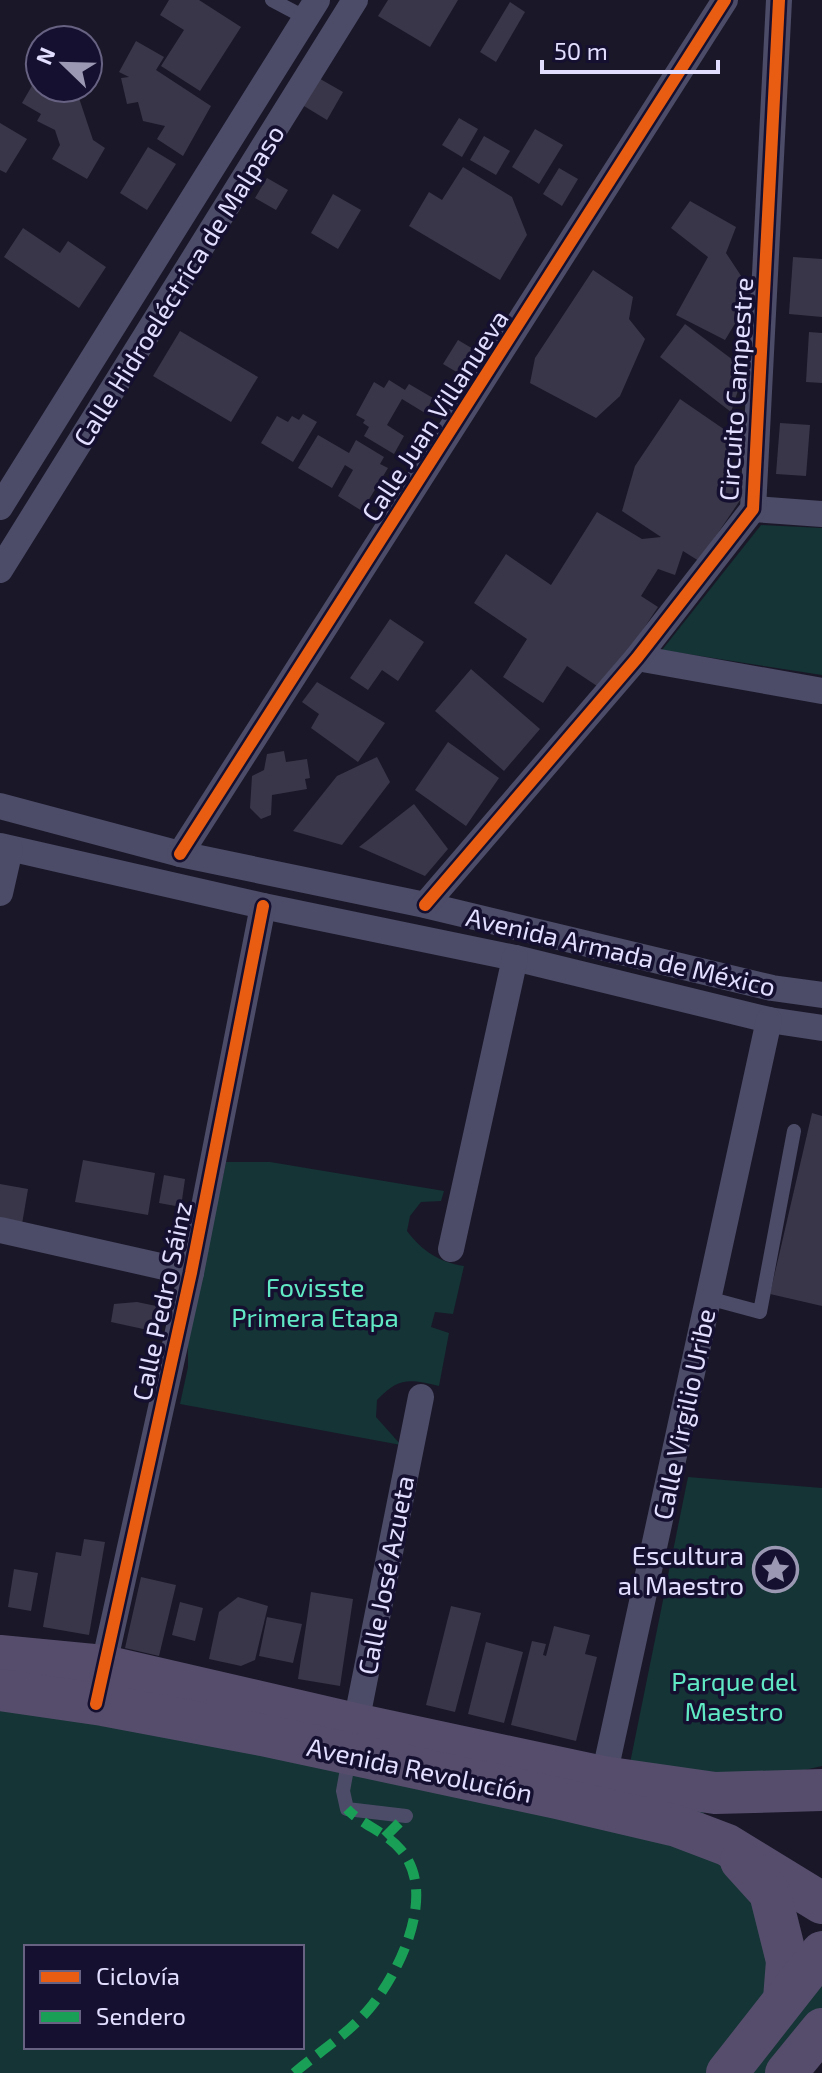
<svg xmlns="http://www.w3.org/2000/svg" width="822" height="2073" viewBox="0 0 822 2073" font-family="'Exo 2',sans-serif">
	<rect width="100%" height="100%" fill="#1a1728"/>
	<!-- green -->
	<g fill="#143435" fill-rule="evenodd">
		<polygon points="761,525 822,528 822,675 662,650"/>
		<path d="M226,1162h44l174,29 -3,10 -20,1 -11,14 -3,15c15,20 32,31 57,35l-11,48 -18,-2 -4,15 18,6 -10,53c-30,-7 -40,-9 -62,14l-1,17 25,28 -221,-41 8,-37v-29z"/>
		<path d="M688,1477l134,11v278l-85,19 -55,-2 140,192v75l-17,23h-805v-422l628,122zM26,1947h276v100h-276z"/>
	</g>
	<!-- building -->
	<g fill="#393649">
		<polygon points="169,0 199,0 241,27 200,91 161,66 184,30 160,15"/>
		<polygon points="388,0 458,0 430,47 378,16"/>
		<polygon points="510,2 525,12 496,62 480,52"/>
		<polygon points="136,41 164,57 156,70 211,106 183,156 157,139 165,126 143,121 138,102 127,104 121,78 129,77 119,72"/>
		<polygon points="40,72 40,88 79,88 77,92 93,140 105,148 87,179 52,159 60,145 55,130 37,121 41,114 22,103"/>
		<polygon points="315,76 343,92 327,120 299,103"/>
		<polygon points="459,118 478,129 462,157 442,145"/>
		<polygon points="0,123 27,139 6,173 0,170"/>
		<polygon points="535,129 563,145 539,184 512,167"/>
		<polygon points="484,136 510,151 496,175 470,160"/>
		<polygon points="148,147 176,164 147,210 120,193"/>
		<polygon points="463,167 512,197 527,235 500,280 409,226 429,192 442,200"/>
		<polygon points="559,168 578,179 562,206 543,194"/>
		<polygon points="267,178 288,190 276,210 255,198"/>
		<polygon points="333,194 361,210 338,249 311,233"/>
		<polygon points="690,201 736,227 726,253 753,294 725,340 676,315 708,257 671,228"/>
		<polygon points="23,228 60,253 68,241 106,267 79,308 4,257"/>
		<polygon points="793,257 822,259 822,317 789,314"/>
		<polygon points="593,270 633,297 629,319 645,339 620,396 596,418 530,383 535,358"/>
		<polygon points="685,324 745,369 731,412 660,357"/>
		<polygon points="180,331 258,377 231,422 153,376"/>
		<polygon points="809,332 822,333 822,383 806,382"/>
		<polygon points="458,340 480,353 465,377 443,364"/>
		<polygon points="389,380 405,390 409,384 433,398 425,413 402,399 387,425 404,436 394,454 364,436 369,427 363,423 365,420 356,415 374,382 384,388"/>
		<polygon points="680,399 744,443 723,473 747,490 699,561 683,551 675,575 658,569 641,596 658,607 603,690 567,666 543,703 503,677 527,639 474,603 506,554 551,585 597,512 642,539 661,537 622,511 635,466"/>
		<polygon points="303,414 317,422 293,462 261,443 277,416 288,422 292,416 299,420"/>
		<polygon points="780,423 810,425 806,476 776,474"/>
		<polygon points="318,435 349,453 356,440 384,457 380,464 388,468 362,511 338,496 353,470 345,465 332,488 298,468"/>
		<polygon points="390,619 424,642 398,681 382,670 368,690 350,678"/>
		<polygon points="471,669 540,729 504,771 435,711"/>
		<polygon points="317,682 385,723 358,762 311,728 319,714 302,702"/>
		<polygon points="448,742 499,778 466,826 415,790"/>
		<polygon points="284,751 286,762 307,759 310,778 305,779 307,789 272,795 271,815 261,819 250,808 252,776 264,770 267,754"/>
		<polygon points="377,757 390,782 342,845 293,831 337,776"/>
		<polygon points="414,804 448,849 425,876 359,847"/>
		<polygon points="812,1113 822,1116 822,1306 770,1294"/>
		<polygon points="83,1160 155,1173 148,1215 75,1202"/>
		<polygon points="164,1175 185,1179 181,1207 159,1203"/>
		<polygon points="0,1184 28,1189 22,1224 0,1220"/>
		<polygon points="137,1302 161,1307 157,1332 111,1322 114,1304"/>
		<polygon points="84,1539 105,1542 89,1635 43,1627 56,1552 81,1556"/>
		<polygon points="14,1569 38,1573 31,1611 8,1607"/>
		<polygon points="141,1577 176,1585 159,1656 125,1648"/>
		<polygon points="311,1592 353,1599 340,1686 298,1679"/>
		<polygon points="238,1597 268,1606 255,1660 241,1666 209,1659 219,1612"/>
		<polygon points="180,1602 203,1608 195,1641 172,1635"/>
		<polygon points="451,1606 481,1613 455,1712 426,1705"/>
		<polygon points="267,1617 302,1624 293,1663 259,1656"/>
		<polygon points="554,1626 590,1635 585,1654 597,1657 576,1741 511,1725 532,1641 546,1644 543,1655 546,1656"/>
		<polygon points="486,1642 523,1652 504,1723 468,1714"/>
	</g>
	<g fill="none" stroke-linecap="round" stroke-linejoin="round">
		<!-- service -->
		<g stroke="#4c4c68" stroke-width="14">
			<polyline points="272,0 306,18"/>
			<polyline points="708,1298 760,1312 794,1131"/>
			<polyline points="349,1758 343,1791 347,1809 406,1816"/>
		</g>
		<!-- minor -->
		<g stroke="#4c4c68" stroke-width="26">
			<polyline points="0,507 317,0"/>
			<polyline points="753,509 822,514"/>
			<polyline points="0,570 355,0"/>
			<polyline points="637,658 822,691"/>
			<polyline points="0,806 180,854 425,905 772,988 822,995"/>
			<polyline points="0,846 263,906 515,958 769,1020 822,1028"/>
			<polyline points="180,854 725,0"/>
			<polyline points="0,893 10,849"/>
			<polyline points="425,905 637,658 753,509 779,0"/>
			<polyline points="0,1230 191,1273"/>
			<polyline points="451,1249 515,958"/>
			<polyline points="101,1678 191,1273 263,906"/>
			<polyline points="353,1738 421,1397"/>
			<polyline points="601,1790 769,1020"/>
		</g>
		<!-- primary -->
		<g stroke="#564d6c" stroke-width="42">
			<polyline points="0,1656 104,1666 355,1724 603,1777 715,1793 822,1790"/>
			<polyline points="0,1690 103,1705 262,1735 557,1798 677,1826 727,1845 822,1903"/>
			<polyline points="741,1861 770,1893 787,1961 784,1999"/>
			<polyline points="727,2073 822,1952"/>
			<polyline points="786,2073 822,2029"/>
		</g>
		<!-- quiet -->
		<g stroke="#1a9f57" stroke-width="10" stroke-dasharray="20 10" stroke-linecap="butt">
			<polyline points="385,1837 406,1816"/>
			<path d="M294,2073c25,-21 54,-39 75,-64 31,-37 69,-116 32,-159 -15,-18 -39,-25 -54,-41"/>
		</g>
		<defs>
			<g id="cycleway">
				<polyline points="180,854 725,0"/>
				<polyline points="425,905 637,658 753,509 779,0"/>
				<polyline points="96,1704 191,1273 263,906"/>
			</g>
		</defs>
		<!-- cycleway casing -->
		<use href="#cycleway" stroke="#15102f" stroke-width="17"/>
		<!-- cycleway -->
		<use href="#cycleway" stroke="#e95d12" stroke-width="12"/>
	</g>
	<!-- icons -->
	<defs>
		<symbol id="sight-ring" viewBox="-11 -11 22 22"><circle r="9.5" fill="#15102f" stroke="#9b98b4" stroke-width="1.5"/><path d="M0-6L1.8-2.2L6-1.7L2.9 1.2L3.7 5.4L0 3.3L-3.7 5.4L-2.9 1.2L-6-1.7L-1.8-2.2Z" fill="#9b98b4"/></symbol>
	</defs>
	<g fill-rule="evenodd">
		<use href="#sight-ring" x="750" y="1544" width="51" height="51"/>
	</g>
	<g text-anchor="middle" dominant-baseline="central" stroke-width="7" stroke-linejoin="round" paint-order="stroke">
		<!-- street labels -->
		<g font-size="26" fill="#e1deff" stroke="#15102f">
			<text transform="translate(178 285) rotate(-58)">Calle Hidroeléctrica de Malpaso</text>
			<text transform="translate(735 389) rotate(-86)">Circuito Campestre</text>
			<text transform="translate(434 415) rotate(-57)">Calle Juan Villanueva</text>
			<text transform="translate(621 951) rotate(13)">Avenida Armada de México</text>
			<text transform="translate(161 1301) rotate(-78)">Calle Pedro Sáinz</text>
			<text transform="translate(683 1414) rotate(-78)">Calle Virgilio Uribe</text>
			<text transform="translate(385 1575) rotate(-79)">Calle José Azueta</text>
			<text transform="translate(420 1769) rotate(12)">Avenida Revolución</text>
		</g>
		<!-- park labels -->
		<g font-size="26" fill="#60e9c4" stroke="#15102f">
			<text x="315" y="1286">Fovisste<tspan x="315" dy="30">Primera Etapa</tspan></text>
			<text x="734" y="1680">Parque del<tspan x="734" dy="30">Maestro</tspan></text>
		</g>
		<!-- poi labels -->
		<g font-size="26" fill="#e1deff" stroke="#15102f" text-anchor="end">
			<text x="744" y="1554">Escultura<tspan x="744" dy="30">al Maestro</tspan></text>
		</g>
	</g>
	<!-- legend -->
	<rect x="24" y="1945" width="280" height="104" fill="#15102f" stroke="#676282" stroke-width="2"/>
	<rect x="40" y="1971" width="40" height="12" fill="#e95d12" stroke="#676282" stroke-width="2"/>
	<text x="96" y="1985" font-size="24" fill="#e1deff">Ciclovía</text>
	<rect x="40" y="2011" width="40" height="12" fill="#1a9f57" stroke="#676282" stroke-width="2"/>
	<text x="96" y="2025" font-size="24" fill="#e1deff">Sendero</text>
	<!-- north arrow -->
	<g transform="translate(64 64) rotate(293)"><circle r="38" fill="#15102f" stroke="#676282" stroke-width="2"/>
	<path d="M0-6L14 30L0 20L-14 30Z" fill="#9b98b4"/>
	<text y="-12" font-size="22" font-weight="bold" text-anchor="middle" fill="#e1deff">N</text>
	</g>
	<!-- scale -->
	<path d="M542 60v12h176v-12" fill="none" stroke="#e1deff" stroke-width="4"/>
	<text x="554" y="60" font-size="24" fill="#e1deff" stroke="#15102f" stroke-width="6" paint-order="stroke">50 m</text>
</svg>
